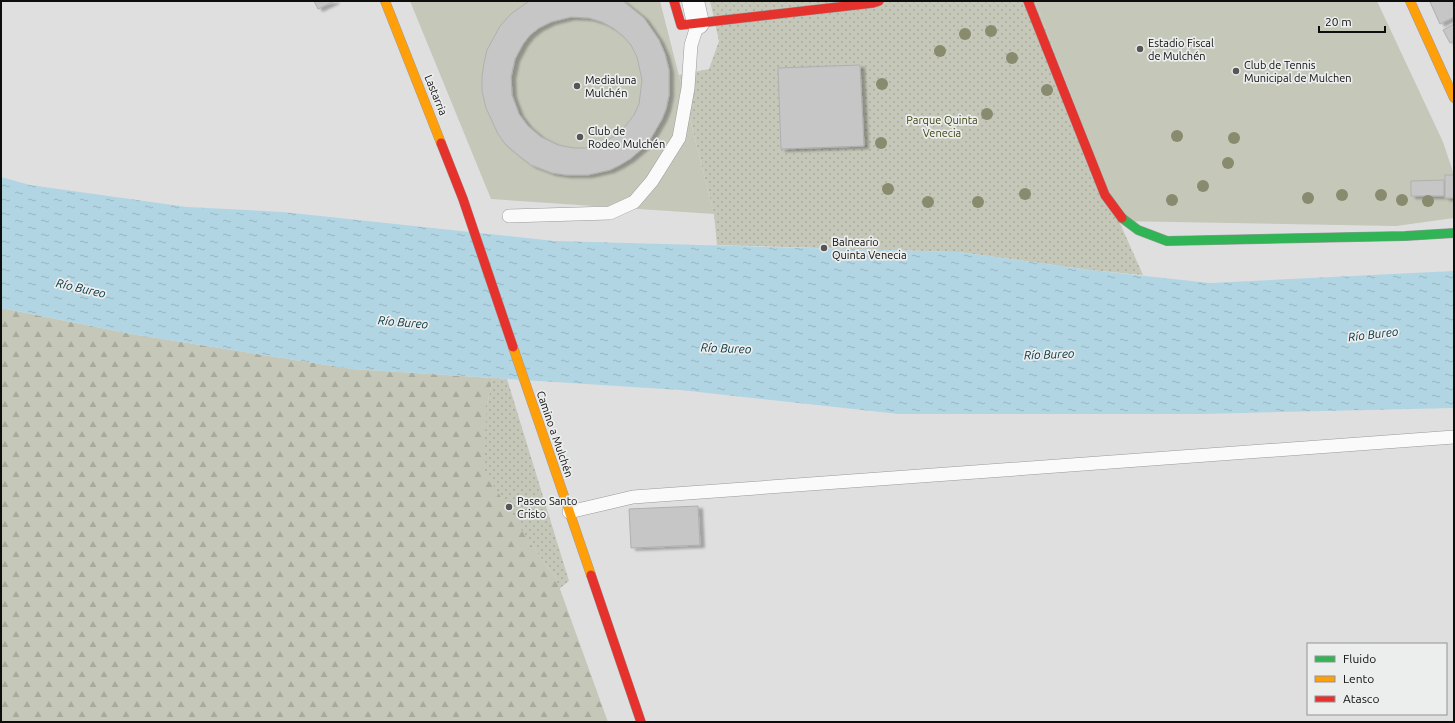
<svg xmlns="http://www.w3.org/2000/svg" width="1455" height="723" viewBox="0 0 1455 723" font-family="Ubuntu,sans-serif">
	<defs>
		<pattern id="forest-firs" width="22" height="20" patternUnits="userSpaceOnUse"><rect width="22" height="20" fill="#c5c7b9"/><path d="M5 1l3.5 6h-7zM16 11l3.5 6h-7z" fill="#a8aa9e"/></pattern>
		<pattern id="park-dots" width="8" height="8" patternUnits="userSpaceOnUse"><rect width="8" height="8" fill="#c5c7b9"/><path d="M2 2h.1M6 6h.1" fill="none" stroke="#a8aa9e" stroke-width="1.8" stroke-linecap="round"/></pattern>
		<pattern id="water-ripples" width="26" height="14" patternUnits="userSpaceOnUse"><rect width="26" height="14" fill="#b1d5e3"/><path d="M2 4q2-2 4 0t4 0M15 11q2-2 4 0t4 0" fill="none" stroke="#97b6c2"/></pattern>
		<filter id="shadow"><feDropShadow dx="4.5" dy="2.5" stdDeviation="1" flood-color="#0004"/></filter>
	</defs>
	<rect width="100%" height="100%" fill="#dfdfe0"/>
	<!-- green -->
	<g fill="#c5c7b9">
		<polygon points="410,1 660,1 714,214 491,199"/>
		<polygon points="1035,1 1377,1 1443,142 1454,175 1454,218 1396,226 1119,221"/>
	</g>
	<!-- forest -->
	<polygon fill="url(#forest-firs)" points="1,308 131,334 352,369 493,378 487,405 530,543 556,578 608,722 1,722"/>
	<!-- park -->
	<g fill="url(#park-dots)">
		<polygon points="710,1 1035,1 1119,221 1143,275 1090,270 959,252 717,245 714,214 679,75 709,69 719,41"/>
		<polygon points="493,378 507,379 569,581 559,589 556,578 530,543 483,469 487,405"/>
	</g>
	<!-- water -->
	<polygon fill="url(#water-ripples)" points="1,177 30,185 187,207 283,212 555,241 959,252 1090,270 1210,283 1454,271 1454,408 1201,414 899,414 680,390 352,369 131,334 1,308"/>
	<!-- building -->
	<g fill="#c7c6c7" stroke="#afafb0" fill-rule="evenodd" filter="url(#shadow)">
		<polygon points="314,1 335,1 318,9"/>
		<path d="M529,1h94l21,17 15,22 6,14 4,16v25l-3,14 -4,10 -11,19 -7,9 -14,12 -10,6 -10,5 -22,5h-22l-14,-2 -21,-8 -13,-10 -13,-11 -7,-10 -12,-26 -4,-17v-15l2,-13 3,-13 13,-24 11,-12zM571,17l18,1 13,4 11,6 10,8 8,9 6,12 5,23 -3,24 -5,11 -7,9 -9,10 -12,7 -11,4 -10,3h-11l-16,-3 -17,-8 -13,-11 -9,-12 -7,-19 -1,-18 4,-18 8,-15 7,-9 9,-7 12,-6z"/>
		<polygon points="1433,1 1454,1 1454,17 1440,24 1430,2"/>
		<polygon points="1454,24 1454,41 1450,43 1443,30"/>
		<polygon points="860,65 864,146 781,149 778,68"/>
		<rect x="1445" y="175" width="9" height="23"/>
		<polygon points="1444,180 1444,196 1411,196 1411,181"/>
		<polygon points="698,506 700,545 631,548 629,509"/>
	</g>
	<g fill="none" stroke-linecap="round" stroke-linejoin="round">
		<defs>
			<g id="lane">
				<polyline points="509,216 610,213 634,202 652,181 679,138 688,88 691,45 698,23"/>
				<polyline points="569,512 633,497 1454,437"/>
			</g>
			<polyline id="street" points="693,1 698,23"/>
			<polyline id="fast" points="1122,218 1138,230 1167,241 1405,236 1454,233"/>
			<g id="slow">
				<polyline points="385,1 441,143"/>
				<polyline points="1410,1 1454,98"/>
				<polyline points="513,347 591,575"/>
			</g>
			<g id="jam">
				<polyline points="674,1 681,25 873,3 879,1"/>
				<polyline points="1028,1 1105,195 1122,218"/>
				<polyline points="441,143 463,199 513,347"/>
				<polyline points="591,575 641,722"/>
			</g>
		</defs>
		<!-- lane casing -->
		<use href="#lane" stroke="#99999a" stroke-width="14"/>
		<!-- street casing -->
		<use href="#street" stroke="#99999a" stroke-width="23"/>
		<!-- fast casing -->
		<use href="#fast" stroke="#99999a" stroke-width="10"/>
		<!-- slow casing -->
		<use href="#slow" stroke="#99999a" stroke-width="10"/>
		<!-- jam casing -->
		<use href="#jam" stroke="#99999a" stroke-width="10"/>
		<!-- lane -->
		<use href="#lane" stroke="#fafafa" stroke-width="13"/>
		<!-- street -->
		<use href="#street" stroke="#fafafa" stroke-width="22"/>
		<!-- fast -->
		<use href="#fast" stroke="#30b455" stroke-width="9"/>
		<!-- slow -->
		<use href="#slow" stroke="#ff9f0a" stroke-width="9"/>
		<!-- jam -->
		<use href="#jam" stroke="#e5322d" stroke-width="9"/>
	</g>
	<!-- trees -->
	<g fill="#898b6f">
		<circle cx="991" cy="31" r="6"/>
		<circle cx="965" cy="34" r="6"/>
		<circle cx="940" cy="51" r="6"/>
		<circle cx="1012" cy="58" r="6"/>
		<circle cx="882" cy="84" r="6"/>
		<circle cx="1047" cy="90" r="6"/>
		<circle cx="987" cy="114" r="6"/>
		<circle cx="1177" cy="136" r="6"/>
		<circle cx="1234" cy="138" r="6"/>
		<circle cx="881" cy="143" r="6"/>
		<circle cx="1228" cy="163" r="6"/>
		<circle cx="1203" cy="186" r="6"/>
		<circle cx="888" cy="189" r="6"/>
		<circle cx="1025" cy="194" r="6"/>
		<circle cx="1342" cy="195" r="6"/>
		<circle cx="1381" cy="195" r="6"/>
		<circle cx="1308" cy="198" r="6"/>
		<circle cx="1172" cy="200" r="6"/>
		<circle cx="1402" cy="200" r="6"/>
		<circle cx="1428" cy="201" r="6"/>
		<circle cx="928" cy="202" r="6"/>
		<circle cx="978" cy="202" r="6"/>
	</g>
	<!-- markers -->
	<g fill="#565657" stroke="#eceded" stroke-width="1.5">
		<circle cx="1140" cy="49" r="4"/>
		<circle cx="1236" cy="71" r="4"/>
		<circle cx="577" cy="86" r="4"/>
		<circle cx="580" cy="137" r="4"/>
		<circle cx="824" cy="248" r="4"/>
		<circle cx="509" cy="507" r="4"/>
	</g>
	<g text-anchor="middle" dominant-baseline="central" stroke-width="3.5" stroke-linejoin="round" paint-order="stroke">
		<!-- poi labels -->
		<g font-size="11" fill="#0d0d0d" stroke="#eceded" text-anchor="start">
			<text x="1148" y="43">Estadio Fiscal<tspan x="1148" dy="13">de Mulchén</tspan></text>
			<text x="1244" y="65">Club de Tennis<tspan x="1244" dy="13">Municipal de Mulchen</tspan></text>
			<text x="585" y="80">Medialuna<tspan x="585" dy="13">Mulchén</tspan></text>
			<text x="588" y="131">Club de<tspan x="588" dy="13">Rodeo Mulchén</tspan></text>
			<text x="832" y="242">Balneario<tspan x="832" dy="13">Quinta Venecia</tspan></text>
			<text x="517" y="501">Paseo Santo<tspan x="517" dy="13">Cristo</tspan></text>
		</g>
		<!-- street labels -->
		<g font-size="11" fill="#0d0d0d" stroke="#eceded">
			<text transform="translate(436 95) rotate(68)">Lastarria</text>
			<text transform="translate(555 434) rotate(71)">Camino a Mulchén</text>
		</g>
		<!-- park labels -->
		<g font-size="11" fill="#424613" stroke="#eceded">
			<text x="942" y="120">Parque Quinta<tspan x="942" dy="13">Venecia</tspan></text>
		</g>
		<!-- water labels -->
		<g font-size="12" font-style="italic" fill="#013340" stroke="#eceded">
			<text transform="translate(81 288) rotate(13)">Río Bureo</text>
			<text transform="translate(403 322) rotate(5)">Río Bureo</text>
			<text transform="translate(1373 334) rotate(-7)">Río Bureo</text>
			<text transform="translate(726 348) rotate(2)">Río Bureo</text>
			<text transform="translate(1049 354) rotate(-2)">Río Bureo</text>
		</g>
	</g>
	<!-- border -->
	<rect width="1455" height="723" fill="none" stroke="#0d0d0d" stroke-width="4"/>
	<!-- legend -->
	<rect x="1307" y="643" width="140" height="72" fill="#eceded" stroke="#939393"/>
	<rect x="1315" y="656" width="20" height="6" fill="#30b455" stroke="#939393"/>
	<text x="1343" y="663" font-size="12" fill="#0d0d0d">Fluido</text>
	<rect x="1315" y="676" width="20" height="6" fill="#ff9f0a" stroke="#939393"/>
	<text x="1343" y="683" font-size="12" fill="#0d0d0d">Lento</text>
	<rect x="1315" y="696" width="20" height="6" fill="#e5322d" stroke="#939393"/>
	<text x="1343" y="703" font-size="12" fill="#0d0d0d">Atasco</text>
	<!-- scale -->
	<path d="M1319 26v6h66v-6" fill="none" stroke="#0d0d0d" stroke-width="2"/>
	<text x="1325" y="26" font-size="12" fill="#0d0d0d" stroke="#eceded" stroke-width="3" paint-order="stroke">20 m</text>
</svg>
